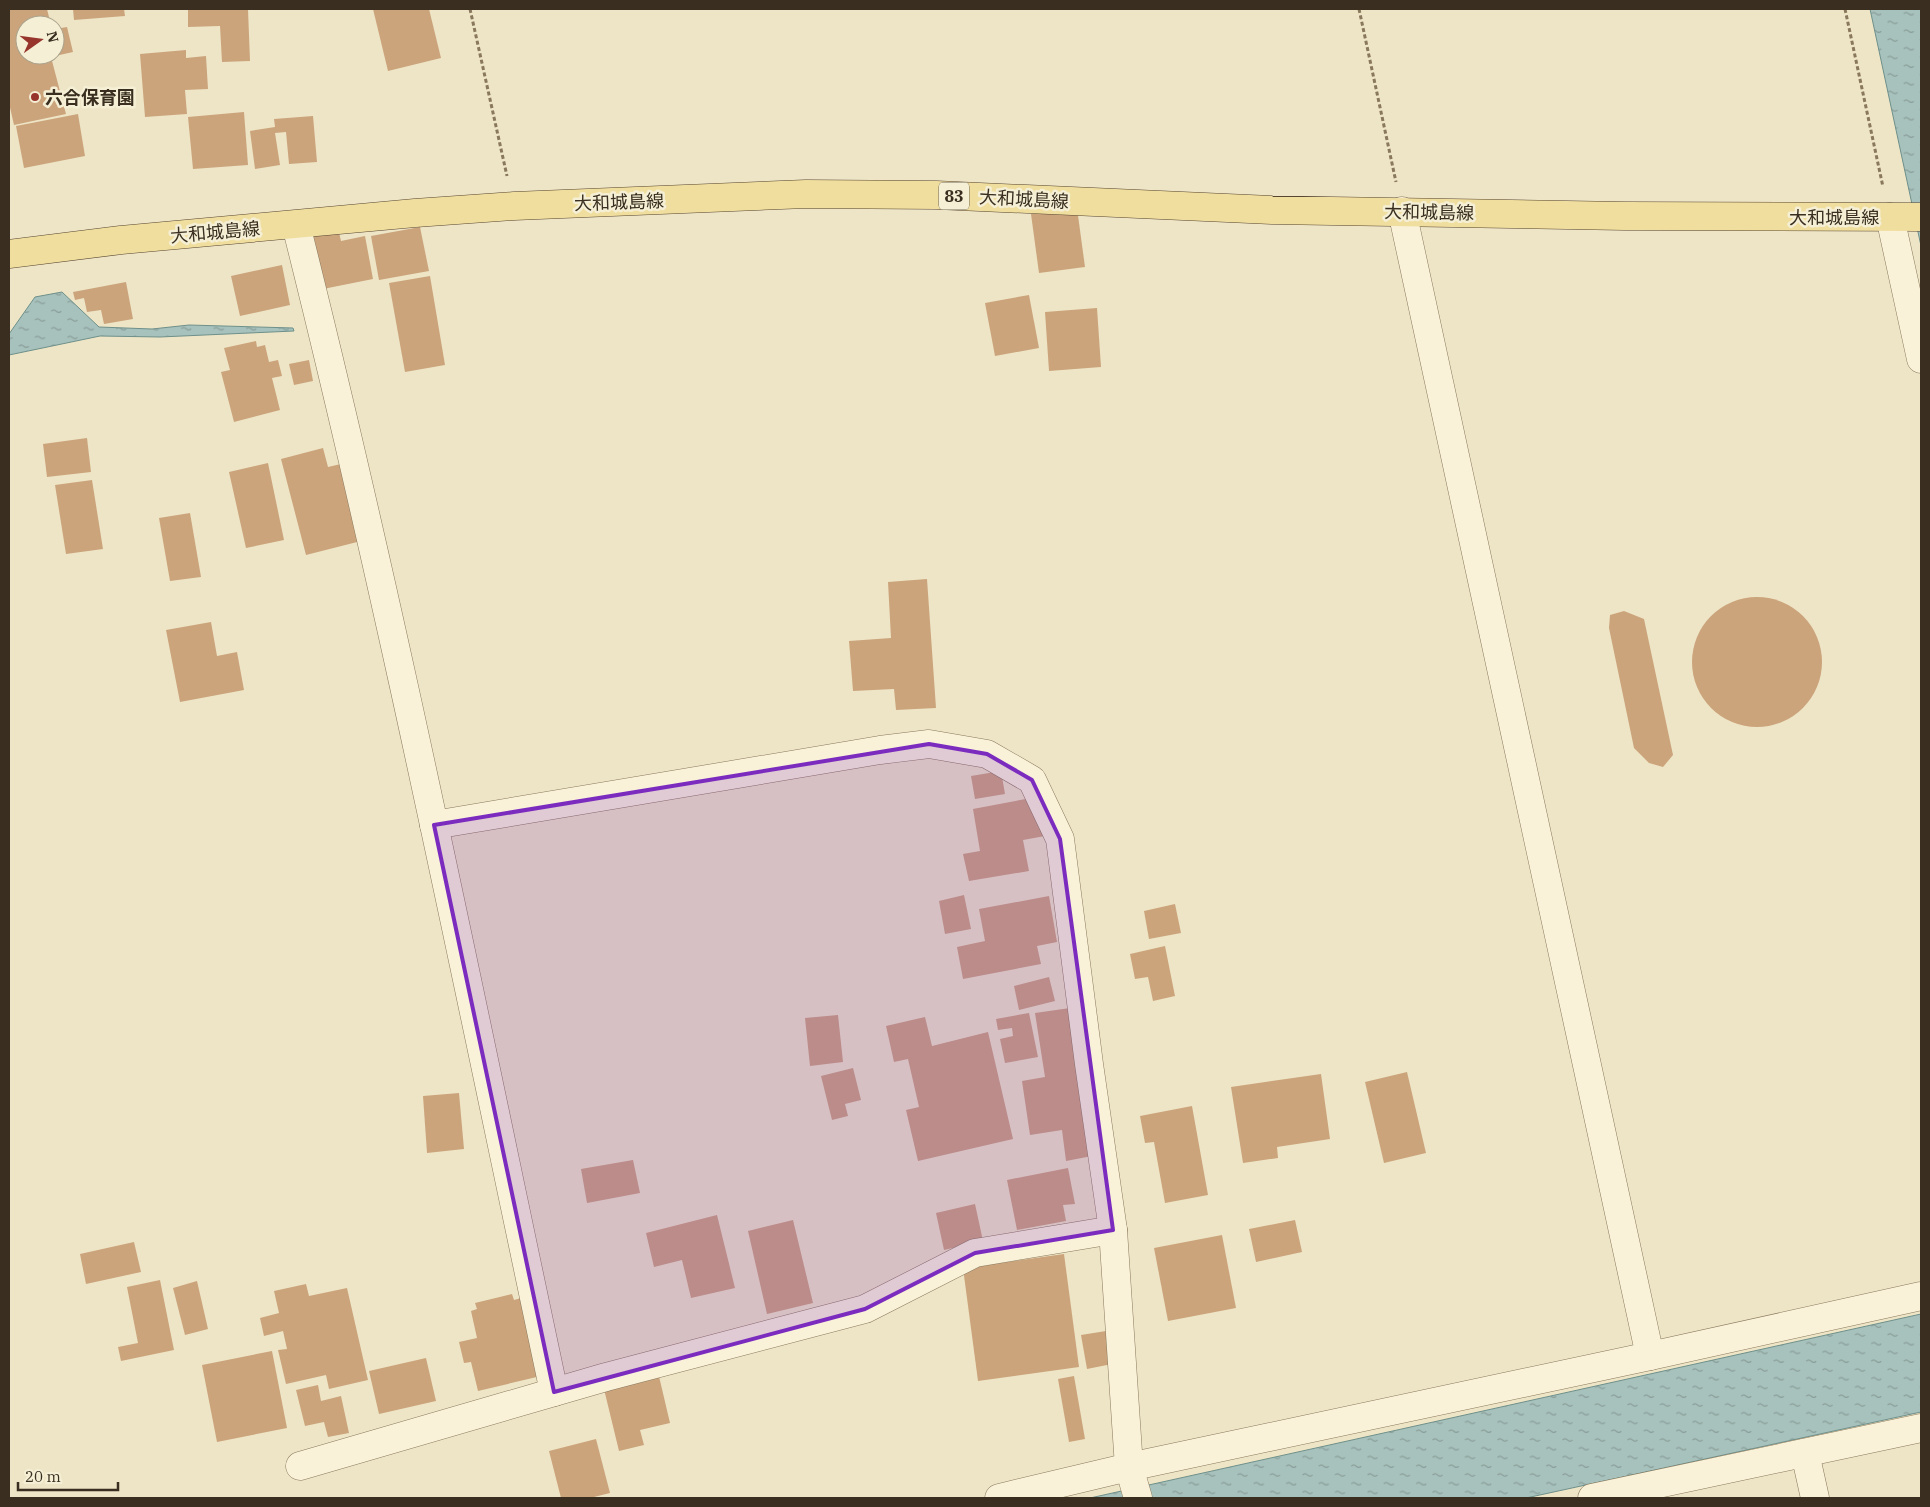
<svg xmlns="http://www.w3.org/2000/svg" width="1930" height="1507" viewBox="0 0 1930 1507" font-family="'IBM Plex Serif','Noto Sans JP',serif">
	<defs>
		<pattern id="water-ripples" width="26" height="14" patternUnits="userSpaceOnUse" patternTransform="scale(1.25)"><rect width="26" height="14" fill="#a7c1bc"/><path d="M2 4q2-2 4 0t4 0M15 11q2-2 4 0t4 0" fill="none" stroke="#899d98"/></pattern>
	</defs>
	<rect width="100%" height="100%" fill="#eee5c6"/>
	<!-- water -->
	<g fill="url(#water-ripples)" stroke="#6e908a">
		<polygon points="1870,9 1921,9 1921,246"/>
		<polygon points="62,292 99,327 152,329 189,325 293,328 294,331 160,337 100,336 9,355 9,334 35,297"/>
		<polygon points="1921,1314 1921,1412 1526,1498 1090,1498"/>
	</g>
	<!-- building -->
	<g fill="#cba47c">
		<polygon points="9,9 47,9 51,25 25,25 25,55 55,55 51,57 66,114 14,125 9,103"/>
		<polygon points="73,9 124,9 125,16 74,20"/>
		<polygon points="188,9 248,9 250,61 222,62 220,26 188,27"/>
		<polygon points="373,9 429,9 441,58 388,71"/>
		<polygon points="67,27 73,52 55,56 55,29"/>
		<polygon points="186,50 186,58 206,56 208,89 185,90 187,114 145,117 140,54"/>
		<polygon points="244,112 248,165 193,169 188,117"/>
		<polygon points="78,114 85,156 24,168 16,126"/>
		<polygon points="313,116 317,162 289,164 286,132 275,133 280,165 255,169 250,131 275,127 274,119"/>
		<polygon points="1077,208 1085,267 1039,273 1031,214"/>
		<polygon points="420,227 429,271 379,280 371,236"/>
		<polygon points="338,228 341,241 365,236 373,279 313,291 303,235"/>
		<polygon points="282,265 290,305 240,316 231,276"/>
		<polygon points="430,276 445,365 405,372 389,283"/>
		<polygon points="126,282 133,319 104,324 101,310 87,312 84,298 75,300 73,292"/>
		<polygon points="1029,295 1039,348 995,356 985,303"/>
		<polygon points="1097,308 1101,367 1049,371 1045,312"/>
		<polygon points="256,341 257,347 265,345 269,362 278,360 282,376 272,378 280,410 234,422 221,372 230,370 224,348"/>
		<polygon points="309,360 313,381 294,385 289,364"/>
		<polygon points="87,438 91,472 47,477 43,444"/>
		<polygon points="323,448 328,467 345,463 365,540 306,555 281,459"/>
		<polygon points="268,463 284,540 246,548 229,472"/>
		<polygon points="92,480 103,549 66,554 55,485"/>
		<polygon points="190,513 201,577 170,581 159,518"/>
		<polygon points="927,579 936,708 896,710 894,689 853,691 849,641 891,638 888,582"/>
		<circle cx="1757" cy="662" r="65"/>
		<polygon points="1624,611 1644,619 1673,755 1663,767 1649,763 1634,748 1609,628 1610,615"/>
		<polygon points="211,622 217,656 237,652 244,690 180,702 166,630"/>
		<polygon points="1001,771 1005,794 975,799 971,776"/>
		<polygon points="1031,798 1045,836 1023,840 1029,871 969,881 963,854 980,851 973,809"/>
		<polygon points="964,895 971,929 945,934 939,901"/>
		<polygon points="1049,896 1057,942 1037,946 1041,964 963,979 957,947 985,941 979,909"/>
		<polygon points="1175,904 1181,933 1149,939 1144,911"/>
		<polygon points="1165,946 1175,996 1153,1001 1148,977 1135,979 1130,954"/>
		<polygon points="1049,977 1055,1001 1019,1010 1014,986"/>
		<polygon points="1070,1008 1092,1156 1066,1161 1062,1130 1030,1135 1022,1081 1045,1077 1035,1013"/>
		<polygon points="1029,1013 1038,1057 1005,1063 1000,1039 1013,1036 1012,1028 998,1030 996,1019"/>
		<polygon points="838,1015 843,1062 810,1066 805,1018"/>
		<polygon points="925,1017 932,1046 988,1032 1013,1139 918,1161 906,1110 919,1107 908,1059 894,1062 886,1026"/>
		<polygon points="853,1068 861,1100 845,1104 848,1116 832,1120 821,1076"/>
		<polygon points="1407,1072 1426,1153 1384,1163 1365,1082"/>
		<polygon points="1321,1074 1330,1139 1277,1147 1278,1158 1243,1163 1231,1087"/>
		<polygon points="459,1093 464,1149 427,1153 423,1096"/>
		<polygon points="1192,1106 1208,1195 1165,1203 1154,1142 1145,1143 1140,1116"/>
		<polygon points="633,1160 640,1193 587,1203 581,1169"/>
		<polygon points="1068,1168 1075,1204 1063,1205 1066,1221 1017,1230 1007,1180"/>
		<polygon points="975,1204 983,1241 944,1250 936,1213"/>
		<polygon points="717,1215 735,1288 691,1298 682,1260 654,1267 646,1233"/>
		<polygon points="793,1220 813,1303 767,1314 748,1231"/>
		<polygon points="1295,1220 1302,1252 1256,1262 1249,1229"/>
		<polygon points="1222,1235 1236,1308 1168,1321 1154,1248"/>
		<polygon points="134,1242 141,1272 86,1284 80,1254"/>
		<polygon points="1064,1254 1079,1367 978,1381 963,1268"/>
		<polygon points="160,1280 174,1350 121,1361 118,1347 138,1343 127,1287"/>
		<polygon points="197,1281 208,1329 185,1335 173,1288"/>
		<polygon points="306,1284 309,1296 347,1288 368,1380 329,1389 326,1375 286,1384 278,1350 287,1349 283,1331 264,1336 260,1318 279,1313 274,1291"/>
		<polygon points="512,1294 514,1300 521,1298 541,1376 478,1391 471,1362 464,1363 459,1342 477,1338 471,1311 477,1309 475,1303"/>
		<polygon points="1106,1331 1112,1364 1087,1369 1081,1335"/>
		<polygon points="272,1351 287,1428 217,1442 202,1365"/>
		<polygon points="426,1358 436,1401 379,1414 369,1371"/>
		<polygon points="658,1372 670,1423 640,1430 644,1445 619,1451 603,1385"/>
		<polygon points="1074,1376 1085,1439 1069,1442 1058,1379"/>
		<polygon points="318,1385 321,1401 341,1396 349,1433 328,1437 324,1422 305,1426 296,1390"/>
		<polygon points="596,1439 610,1493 590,1498 561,1498 549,1451"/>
	</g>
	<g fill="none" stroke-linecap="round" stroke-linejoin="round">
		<defs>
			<g id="minor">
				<polyline points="1402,211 1650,1356"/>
				<polyline points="1890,217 1921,359"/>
				<path d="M296,225c97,386 175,777 258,1167"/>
				<polyline points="434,825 880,750 929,744 987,754 1032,780 1060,839 1089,1064 1113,1230 1129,1467 1138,1498"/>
				<polyline points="1805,1453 1815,1498"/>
				<polyline points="300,1466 606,1377 865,1309 975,1253 1113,1230"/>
				<polyline points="999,1498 1129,1467 1650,1356 1921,1296"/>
				<polyline points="1592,1498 1921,1428"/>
			</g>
			<polyline id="primary" points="9,254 121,240 415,213 514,206 806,194 936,195 1272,210 1624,216 1921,217"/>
		</defs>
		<!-- minor casing -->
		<use href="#minor" stroke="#89785c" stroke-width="29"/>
		<!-- primary casing -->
		<use href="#primary" stroke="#574530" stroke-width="29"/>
		<!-- path -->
		<g stroke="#89785c" stroke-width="3" stroke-dasharray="4 2.5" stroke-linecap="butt">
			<polyline points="470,9 507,176"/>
			<polyline points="1359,9 1396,182"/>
			<polyline points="1845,9 1883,187"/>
		</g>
		<!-- minor -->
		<use href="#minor" stroke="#f9f2d9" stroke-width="28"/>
		<!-- primary -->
		<use href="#primary" stroke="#f0de9f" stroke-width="28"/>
	</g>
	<!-- marked area -->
	<path fill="#7b2cbf" fill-opacity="0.2" stroke="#7b2cbf" stroke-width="4" stroke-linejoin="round" d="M929,744l58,10 45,26 28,59 53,391 -138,23 -110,56 -311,83 -120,-567z"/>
	<!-- markers -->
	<circle fill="#97352c" stroke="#f5efd5" stroke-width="2" cx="35" cy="97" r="5"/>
	<g text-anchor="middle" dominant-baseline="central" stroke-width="5" stroke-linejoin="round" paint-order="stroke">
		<!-- shield labels -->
		<rect fill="#f5efd5" stroke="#716856" stroke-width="1" x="939" y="182.5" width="30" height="27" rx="4"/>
		<g font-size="16" font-weight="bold" fill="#392e1f">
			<text x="954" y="196">83</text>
		</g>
		<!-- poi labels -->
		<g font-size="18" font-weight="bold" fill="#392e1f" stroke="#f5efd5" text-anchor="start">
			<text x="45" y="97">六合保育園</text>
		</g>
		<!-- street labels -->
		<g font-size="18" fill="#392e1f" stroke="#f5efd5">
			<text transform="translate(1024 199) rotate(3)">大和城島線</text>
			<text transform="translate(619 202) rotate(-2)">大和城島線</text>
			<text transform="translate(1429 212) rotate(1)">大和城島線</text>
			<text x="1834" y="217">大和城島線</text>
			<text transform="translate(215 232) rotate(-5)">大和城島線</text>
		</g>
	</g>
	<!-- border -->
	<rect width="1930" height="1507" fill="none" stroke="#392e1f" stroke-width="20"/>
	<!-- north arrow -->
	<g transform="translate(40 40) rotate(76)"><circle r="24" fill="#f5efd5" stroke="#aaa28c"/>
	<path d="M0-4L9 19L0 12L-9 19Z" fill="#97352c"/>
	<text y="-8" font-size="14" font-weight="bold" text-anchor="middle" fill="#392e1f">N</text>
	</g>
	<!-- scale -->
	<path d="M18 1482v8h100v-8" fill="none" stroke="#392e1f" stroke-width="2.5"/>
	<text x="25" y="1482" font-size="15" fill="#392e1f" stroke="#f5efd5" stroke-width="4" paint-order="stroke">20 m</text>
</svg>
